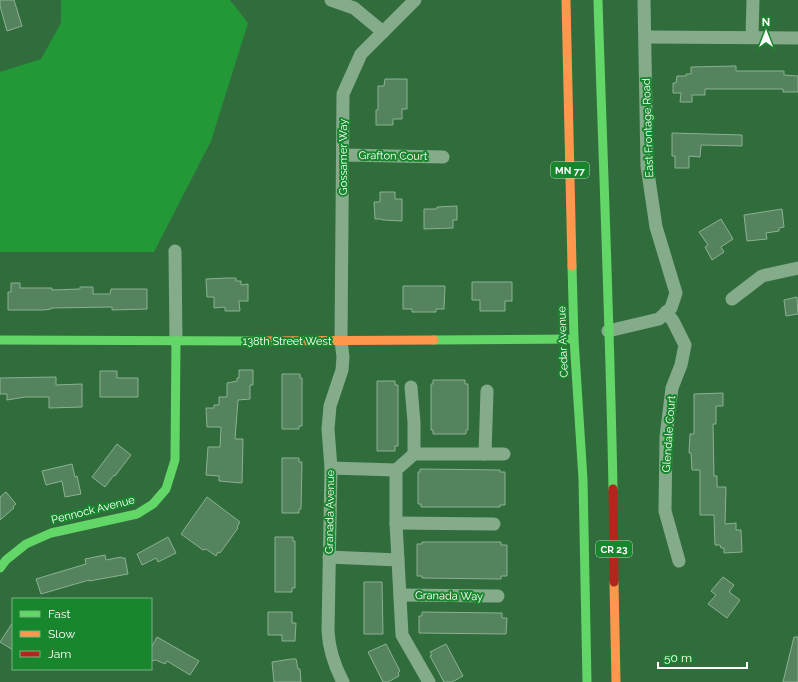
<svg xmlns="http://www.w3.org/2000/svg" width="798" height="682" viewBox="0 0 798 682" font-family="Raleway,sans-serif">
	<rect width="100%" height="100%" fill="#316d3c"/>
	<!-- green -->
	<polygon fill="#239837" points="61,0 230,0 248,23 211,141 154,252 0,252 0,72 41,59 61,23"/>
	<!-- building -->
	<g fill="#54835d" stroke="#8bb192">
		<polygon points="0,0 14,0 22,26 7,31 0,6"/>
		<polygon points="736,66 736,71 784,71 784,75 798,76 798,92 783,92 783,89 705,89 705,95 692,95 692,102 680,102 681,93 673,93 673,83 676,83 677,76 686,76 686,74 691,74 691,67"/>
		<polygon points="385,79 407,79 407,109 402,109 402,119 393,119 393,125 376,125 376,110 378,110 378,86 384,86"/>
		<polygon points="672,133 742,135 742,146 701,145 700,157 689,156 689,168 675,168 675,156 672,156"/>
		<polygon points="380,192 395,192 395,199 402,199 402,221 383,220 380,219 375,219 374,202 380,202"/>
		<polygon points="457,206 457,220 453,220 453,228 424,229 424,209 437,209 437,207"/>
		<polygon points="782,209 784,227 779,228 779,231 766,233 767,239 747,241 744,215"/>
		<polygon points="721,219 733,239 721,247 724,252 712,260 705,247 708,245 699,232"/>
		<polygon points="227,278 236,278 236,281 241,281 241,285 248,284 248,301 239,301 240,311 225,311 225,307 214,308 214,297 207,297 206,279"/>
		<polygon points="472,282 512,282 512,301 505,301 505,311 480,311 480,300 472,300"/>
		<polygon points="11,283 20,283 20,288 52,288 52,290 80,289 80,287 93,287 93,294 110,294 111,289 147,289 147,309 112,310 112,307 51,308 51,309 44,310 8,310 8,292 11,292"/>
		<polygon points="403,286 445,286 444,309 436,309 436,312 412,312 412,309 403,309"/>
		<polygon points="797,297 798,314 786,316 784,300"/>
		<polygon points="239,370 253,370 253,385 250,385 250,399 238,400 235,439 243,439 242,483 219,481 219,476 206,475 208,447 220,447 221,427 207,427 206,408 214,408 214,405 219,405 219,397 227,397 227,383 237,381 237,378 239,378"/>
		<polygon points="100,371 117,371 117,378 138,378 138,397 100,397"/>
		<polygon points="282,374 300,374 300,378 302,378 302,426 299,426 299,429 282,429"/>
		<polygon points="56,377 56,385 82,384 82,407 49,408 49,397 25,397 7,400 7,394 0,394 0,378"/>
		<polygon points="433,380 465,380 465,384 468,384 468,430 466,430 466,434 433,434 433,430 431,430 431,384 433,384"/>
		<polygon points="377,381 395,381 395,385 398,385 398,446 395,446 395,451 377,451"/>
		<polygon points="723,393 723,406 716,406 716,424 713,424 714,476 717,476 717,487 726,487 725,524 736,523 736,530 741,530 742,552 724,553 724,548 721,548 720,545 715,545 714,515 700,515 700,470 692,470 691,453 689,453 690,434 694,434 694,394"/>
		<polygon points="117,444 131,455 115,476 114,475 105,487 92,477"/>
		<polygon points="282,458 299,458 299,462 302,462 301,509 299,509 299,513 282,513"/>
		<polygon points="72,464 75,477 77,476 81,494 65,497 62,481 46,485 42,471"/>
		<polygon points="420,469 500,470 500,472 505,472 505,505 500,505 500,507 421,507 421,504 418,504 418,472 420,472"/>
		<polygon points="6,492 16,504 13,507 14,508 0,520 0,497"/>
		<polygon points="207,497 240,522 237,527 238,528 220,553 218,552 216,556 206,549 203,550 181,534"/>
		<polygon points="168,537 176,553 158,562 156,558 142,565 137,554"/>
		<polygon points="275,537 293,537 293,541 295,541 295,588 292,588 292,592 275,592"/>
		<polygon points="422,542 501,542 501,545 507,545 507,576 501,576 501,579 422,578 422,576 417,576 417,544 422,544"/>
		<polygon points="105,555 106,560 121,557 122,558 125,558 128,574 89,581 89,580 41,594 36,579 86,564 85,559"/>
		<polygon points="723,577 734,585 729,592 740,600 727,618 708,604 716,595 711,591"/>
		<polygon points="364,582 382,582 383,634 364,634"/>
		<polygon points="268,612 292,612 292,623 296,623 295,641 282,641 282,635 268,635"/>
		<polygon points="422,612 502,613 502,618 507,618 506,634 419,633 419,616 422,616"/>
		<polygon points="13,622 13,650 0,642"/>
		<polygon points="157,637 199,661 190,675 167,661 165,664 156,660 151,661 151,648"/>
		<polygon points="794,637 798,637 798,682 783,682"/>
		<polygon points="386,644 400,671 398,673 399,676 388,682 383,682 368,652"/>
		<polygon points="446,644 463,676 452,682 444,682 430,656 432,655 430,652"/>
		<polygon points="291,659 296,659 298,669 300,669 301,682 274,682 272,662"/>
	</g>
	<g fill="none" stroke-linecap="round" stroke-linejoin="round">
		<!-- street -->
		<g stroke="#84ac8b" stroke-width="13">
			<polyline points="331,0 354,8 383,32"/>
			<polyline points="645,37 798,38"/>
			<polyline points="752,37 753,0"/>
			<polyline points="343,155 443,157"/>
			<polyline points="175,251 176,341"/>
			<polyline points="732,299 762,276 798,268"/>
			<polyline points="666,312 673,321 685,345 681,365 672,388 666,437 665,511 679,561"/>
			<polyline points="608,331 659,319 671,308 676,293 656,227 647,166 644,0"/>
			<polyline points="411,387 414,422 414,454 396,470 396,523 402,635 429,682"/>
			<polyline points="414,454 504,454"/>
			<polyline points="485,454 487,391"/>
			<polyline points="331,468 396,470"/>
			<polyline points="396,523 494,524"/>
			<polyline points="329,557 398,560"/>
			<polyline points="400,595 498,596"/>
			<path d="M343,682c-9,-17 -14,-32 -15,-51l3,-163 -3,-39 2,-23 12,-36 1,-13 -2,-16 2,-247 18,-40 54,-54"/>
		</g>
		<!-- fast -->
		<g stroke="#63d668" stroke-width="9">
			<path d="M598,0c5,163 12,326 15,489"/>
			<polyline points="572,266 574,339 583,479 587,682"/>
			<polyline points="0,340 253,341"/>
			<polyline points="434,340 574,339"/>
			<polyline points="0,568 6,560 26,544 51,533 137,514 153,504 166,489 175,460 176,341"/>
		</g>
		<!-- slow -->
		<g stroke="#ff974d" stroke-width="9">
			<polyline points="566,0 572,266"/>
			<polyline points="253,341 434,340"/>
			<polyline points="614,582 616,682"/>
		</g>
		<!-- jam -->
		<polyline stroke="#b3261e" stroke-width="9" points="613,489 614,582"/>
	</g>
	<g text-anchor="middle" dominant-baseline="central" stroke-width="4" stroke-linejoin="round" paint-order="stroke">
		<!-- shield labels -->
		<g fill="#18862c" stroke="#badbc0" stroke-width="1">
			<rect x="551" y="162" width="38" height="16" rx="3"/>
			<rect x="596" y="541" width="36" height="16" rx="3"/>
		</g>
		<g font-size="10" font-weight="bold" fill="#fff">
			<text x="570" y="170">MN 77</text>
			<text x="614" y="549">CR 23</text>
		</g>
		<!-- street labels -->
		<g font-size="11" fill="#fff" stroke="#18862c">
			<text transform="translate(648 128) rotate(-92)">East Frontage Road</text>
			<text transform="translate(393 156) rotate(1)">Grafton Court</text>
			<text transform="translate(343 157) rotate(-90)">Gossamer Way</text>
			<text x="287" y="341">138th Street West</text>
			<text transform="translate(563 342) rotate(-92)">Cedar Avenue</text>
			<text transform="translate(669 434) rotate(-86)">Glendale Court</text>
			<text transform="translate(93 510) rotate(-14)">Pennock Avenue</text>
			<text transform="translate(330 512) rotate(-89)">Granada Avenue</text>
			<text transform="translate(449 596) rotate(1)">Granada Way</text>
		</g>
	</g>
	<!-- legend -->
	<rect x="12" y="598" width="140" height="72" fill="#18862c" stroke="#74b680"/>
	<rect x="20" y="611" width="20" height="6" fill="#63d668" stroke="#74b680"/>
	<text x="48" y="618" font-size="12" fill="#ffffff">Fast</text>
	<rect x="20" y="631" width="20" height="6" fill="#ff974d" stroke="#74b680"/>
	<text x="48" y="638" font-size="12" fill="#ffffff">Slow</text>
	<rect x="20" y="651" width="20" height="6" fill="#b3261e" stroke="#74b680"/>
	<text x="48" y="658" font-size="12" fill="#ffffff">Jam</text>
	<!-- north arrow -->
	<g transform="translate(766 32)" stroke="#18862c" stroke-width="3" paint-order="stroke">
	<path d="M0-3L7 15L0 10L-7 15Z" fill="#ffffff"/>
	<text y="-6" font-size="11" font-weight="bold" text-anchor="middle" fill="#ffffff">N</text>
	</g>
	<!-- scale -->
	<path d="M658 662v6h89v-6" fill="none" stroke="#ffffff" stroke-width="2"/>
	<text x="664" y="662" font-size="12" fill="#ffffff" stroke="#18862c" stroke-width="3" paint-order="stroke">50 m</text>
</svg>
